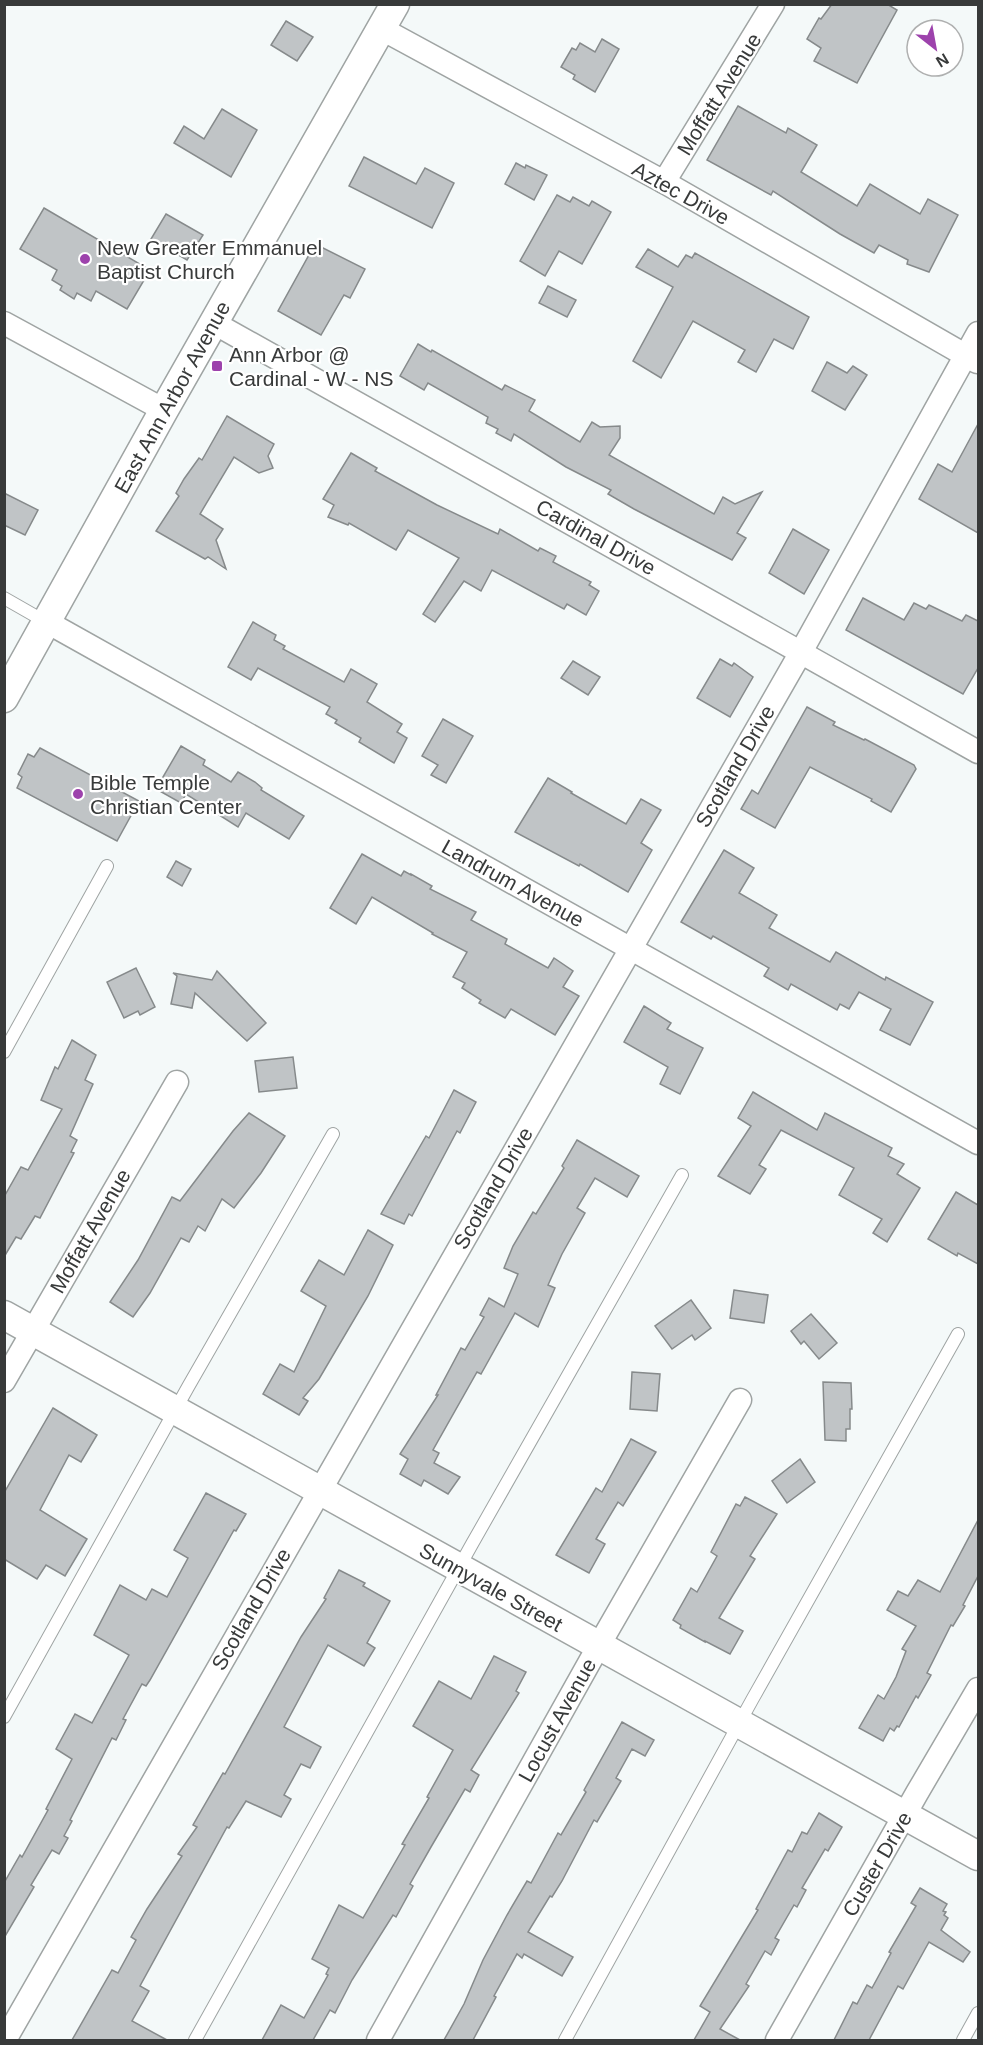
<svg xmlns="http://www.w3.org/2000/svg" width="983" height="2045" viewBox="0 0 983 2045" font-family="Arial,sans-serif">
	<rect width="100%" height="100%" fill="#f4f9f9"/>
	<!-- building -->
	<g fill="#c0c4c6" stroke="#868a8b" stroke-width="1.5">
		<polygon points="832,4 887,4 897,10 857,83 814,61 821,48 807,39 819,18 821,19"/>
		<polygon points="286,21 313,37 297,61 271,45"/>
		<polygon points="602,39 619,49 595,92 573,79 575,75 561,67 572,48 576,50 580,43 595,52"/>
		<polygon points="738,106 786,133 788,128 817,145 801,172 857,206 870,184 920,214 928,199 958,215 929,272 907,264 908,260 879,245 874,253 840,234 773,191 771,195 707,160"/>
		<polygon points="222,109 257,130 231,177 174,143 184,126 204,139"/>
		<polygon points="364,157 416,184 425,168 454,183 432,228 349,186"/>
		<polygon points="516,163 525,168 526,165 547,175 534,200 505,184"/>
		<polygon points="557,195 570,202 573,197 589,206 592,201 611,212 582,264 559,251 545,276 520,261"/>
		<polygon points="44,208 150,270 127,309 96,291 91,301 77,293 74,299 60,290 62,286 52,280 57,270 20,249"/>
		<polygon points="166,214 203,235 187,260 151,239"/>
		<polygon points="315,244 365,269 350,298 344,295 321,335 278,311"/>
		<polygon points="648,249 678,267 686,255 692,258 695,253 809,317 793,349 774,339 756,372 738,362 745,350 693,321 661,378 633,361 673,287 636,267"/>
		<polygon points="548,286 576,300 567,317 539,303"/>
		<polygon points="418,344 431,352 432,350 502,390 505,385 535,400 529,411 580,442 592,422 600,427 620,426 620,438 609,455 714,514 723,497 735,504 762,492 737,533 746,538 732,560 634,509 608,494 611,490 566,467 514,434 511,441 496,433 498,429 486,423 488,417 428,383 424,390 400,376"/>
		<polygon points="827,362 847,373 853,366 867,375 845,410 812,391"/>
		<polygon points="227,416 274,444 268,456 273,468 259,473 234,457 200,514 223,529 216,540 226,569 208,557 205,559 156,531 179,496 176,493 184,479 199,458 202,460"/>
		<polygon points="978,424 978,533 919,499 938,464 952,472"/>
		<polygon points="351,453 377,468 375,471 437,505 498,534 500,529 538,551 540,548 556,556 553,562 591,582 589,585 599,591 586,615 567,604 564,609 492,570 481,591 464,581 435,622 423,614 459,558 408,530 396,550 349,523 348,525 328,517 334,505 323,499"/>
		<polygon points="4,493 38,510 25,535 4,525"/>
		<polygon points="793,529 829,550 804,594 769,573"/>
		<polygon points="863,598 904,620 914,603 926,609 929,605 962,621 966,615 978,621 978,668 963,694 846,630"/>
		<polygon points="253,622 276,635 274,640 285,646 283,649 344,682 351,669 377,684 367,702 402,724 397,732 407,738 394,763 359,742 361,738 335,723 337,720 326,714 330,707 258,668 251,680 228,667"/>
		<polygon points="720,659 732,666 734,663 753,677 730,717 697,698"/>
		<polygon points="573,661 600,677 588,695 561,678"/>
		<polygon points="807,707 835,722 833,725 864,740 865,739 914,765 916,769 891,812 871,801 872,799 810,767 775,828 741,809 752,790 758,794"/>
		<polygon points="443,719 473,736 446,783 431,775 438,765 422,756"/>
		<polygon points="181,746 205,760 203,765 231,782 238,772 255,782 262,788 261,790 304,816 289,839 246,813 238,827 186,794 181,803 156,789"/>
		<polygon points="40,748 139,801 117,841 17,788 22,777 18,774 28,754 34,757"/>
		<polygon points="548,778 572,792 571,793 626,824 641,799 661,810 641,843 652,850 628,892 580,864 579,866 515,832"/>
		<polygon points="724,850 754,868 739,893 777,915 769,928 830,962 836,952 885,980 886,977 933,1002 910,1045 880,1030 891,1009 859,992 849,1009 840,1004 837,1010 791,984 788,990 764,976 769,968 713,936 711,939 681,922"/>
		<polygon points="362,854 401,876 404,871 411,875 411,874 432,886 430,889 476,912 471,920 507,939 505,944 548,968 554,958 573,971 563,987 579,996 555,1035 511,1009 505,1018 479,1003 481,1000 462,988 465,983 453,977 467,952 432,934 433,933 372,897 356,924 330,908"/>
		<polygon points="176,861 191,869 182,886 167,877"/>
		<polygon points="136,968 155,1007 140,1015 138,1011 124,1018 107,982"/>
		<polygon points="217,971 266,1023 247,1041 195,993 192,1008 171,1004 177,976 173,973 212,980"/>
		<polygon points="644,1006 671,1023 667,1029 703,1048 680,1094 660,1084 668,1067 624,1042"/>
		<polygon points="72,1040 96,1055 85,1080 93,1084 70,1136 77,1140 71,1152 74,1153 40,1218 35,1216 21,1239 16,1237 4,1257 4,1197 21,1167 28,1170 62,1109 41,1100 55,1067 58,1069"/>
		<polygon points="293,1057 297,1088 259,1092 255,1061"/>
		<polygon points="454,1090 476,1102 460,1133 457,1131 412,1216 409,1214 404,1224 381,1214 426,1136 429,1138"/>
		<polygon points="753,1092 817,1130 825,1113 892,1148 888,1156 904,1164 897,1174 920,1188 887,1242 873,1233 882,1219 839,1195 854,1168 781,1130 759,1165 766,1169 750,1194 718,1176 751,1126 738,1118"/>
		<polygon points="249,1113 285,1136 261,1173 234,1208 222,1199 205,1231 198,1226 189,1242 181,1238 150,1293 133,1317 110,1302 138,1260 172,1197 180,1201 233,1131"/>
		<polygon points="577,1140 639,1176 627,1197 595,1178 577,1208 585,1213 562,1254 548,1285 555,1288 538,1327 515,1313 481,1374 477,1372 433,1450 439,1453 434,1463 460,1477 448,1494 424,1480 421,1486 400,1474 408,1459 400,1454 438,1395 436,1395 461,1348 465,1350 484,1317 480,1315 489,1298 504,1307 518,1274 504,1268 513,1246 533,1212 536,1214 564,1168 562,1166"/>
		<polygon points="956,1192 978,1205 978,1264 958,1253 957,1256 928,1239"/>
		<polygon points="368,1230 393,1245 368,1296 319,1379 303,1398 308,1401 299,1415 263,1394 280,1364 294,1372 326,1306 301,1291 319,1260 344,1275"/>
		<polygon points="734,1290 768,1295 764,1323 730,1318"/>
		<polygon points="691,1300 711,1328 695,1340 692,1335 672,1349 655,1326"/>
		<polygon points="811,1314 837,1343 819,1359 804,1341 801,1344 791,1331"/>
		<polygon points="632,1372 660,1374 657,1411 630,1409"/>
		<polygon points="823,1382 851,1383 852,1409 850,1409 850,1429 846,1429 846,1441 825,1440"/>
		<polygon points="53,1408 97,1435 81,1462 69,1455 40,1510 87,1539 65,1576 46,1565 37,1579 4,1559 4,1493"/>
		<polygon points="631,1439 656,1452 623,1506 618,1502 596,1539 605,1544 589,1573 556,1555 596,1488 602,1492"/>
		<polygon points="800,1459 815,1482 787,1503 772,1481"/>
		<polygon points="206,1493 246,1514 236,1531 234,1530 150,1680 146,1686 142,1684 123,1719 126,1720 116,1740 112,1738 70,1820 72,1821 64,1836 68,1838 59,1854 52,1850 31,1885 34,1887 4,1938 4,1883 20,1855 22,1857 48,1810 46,1809 72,1759 56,1749 75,1714 92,1723 129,1655 94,1635 120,1585 146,1600 152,1589 167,1597 188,1558 174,1550"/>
		<polygon points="745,1497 777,1514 750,1556 755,1559 719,1618 743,1631 730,1654 705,1641 705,1642 680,1628 681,1625 673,1620 691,1588 697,1592 717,1556 711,1552 736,1504 740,1506"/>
		<polygon points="978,1520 978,1576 963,1605 965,1606 953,1626 951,1625 927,1673 931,1675 918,1698 916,1696 899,1727 897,1726 894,1731 890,1728 883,1741 859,1728 878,1695 884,1699 896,1677 906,1651 902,1649 916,1626 887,1610 898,1591 908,1596 918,1580 940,1592"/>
		<polygon points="339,1570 365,1583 363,1586 390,1601 367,1643 375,1648 364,1666 328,1645 284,1727 321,1747 310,1768 301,1764 284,1795 291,1799 281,1817 246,1801 229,1828 227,1827 140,1986 149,1991 132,2021 167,2040 72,2040 112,1970 118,1973 136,1940 131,1937 147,1909 182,1856 178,1854 197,1827 193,1825 223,1773 225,1774 301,1637 326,1599 324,1598"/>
		<polygon points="494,1656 526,1672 516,1691 519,1693 471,1770 479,1775 470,1792 465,1789 431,1847 410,1884 413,1886 396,1917 393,1915 352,1980 335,2013 330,2010 313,2040 262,2040 281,2005 304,2018 328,1975 326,1974 329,1968 312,1959 339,1905 363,1918 405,1845 402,1844 429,1798 427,1797 453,1750 413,1726 439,1681 471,1699"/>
		<polygon points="622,1722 654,1740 645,1756 632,1749 616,1778 621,1781 597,1822 594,1820 562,1881 552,1897 550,1896 528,1932 573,1957 562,1976 524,1954 522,1958 517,1954 494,1996 496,1997 473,2040 444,2040 464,2004 483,1960 507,1915 527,1881 531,1883 558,1833 561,1835 586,1792 584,1790"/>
		<polygon points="819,1813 842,1827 828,1851 825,1849 802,1888 806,1890 797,1907 794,1905 775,1938 779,1940 771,1955 765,1951 746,1984 749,1986 720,2029 740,2040 694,2040 710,2012 700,2006 758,1910 756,1909 788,1850 792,1852 802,1832 807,1834"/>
		<polygon points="920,1888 947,1904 943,1911 946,1912 944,1915 948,1918 941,1930 970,1952 963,1962 929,1942 903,1989 898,1986 869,2040 834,2040 853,2002 857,2004 867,1985 872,1988 891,1953 889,1952 916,1906 911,1903"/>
	</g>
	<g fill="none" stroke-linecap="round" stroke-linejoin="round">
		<defs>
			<g id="service">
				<polyline points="4,598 46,622"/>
				<polyline points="4,1052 107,866"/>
				<polyline points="4,1717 188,1387 333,1134"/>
				<polyline points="195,2040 472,1544 682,1175"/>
				<polyline points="565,2040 752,1700 958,1334"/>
				<polyline points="963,2040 978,2013"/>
			</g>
			<g id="minor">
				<polyline points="382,29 664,182 977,362"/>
				<polyline points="664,182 773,4"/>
				<polyline points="4,323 164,410"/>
				<polyline points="214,323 978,752"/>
				<polyline points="47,622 978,1143"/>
				<polyline points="4,1381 177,1082"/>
				<polyline points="5,2040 801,652 978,333"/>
				<polyline points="378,2040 598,1647 740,1400"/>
				<polyline points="777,2040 917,1793 978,1689"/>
			</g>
			<g id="tertiary">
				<polyline points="4,698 164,410 395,4"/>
				<polyline points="4,1315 978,1856"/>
			</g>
		</defs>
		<!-- service casing -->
		<use href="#service" stroke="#9fa4a3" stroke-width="14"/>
		<!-- minor casing -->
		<use href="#minor" stroke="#9fa4a3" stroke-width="25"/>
		<!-- tertiary casing -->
		<use href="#tertiary" stroke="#9fa4a3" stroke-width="31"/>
		<!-- service -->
		<use href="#service" stroke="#fff" stroke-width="12"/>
		<!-- minor -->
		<use href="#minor" stroke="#fff" stroke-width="22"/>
		<!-- tertiary -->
		<use href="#tertiary" stroke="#fff" stroke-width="28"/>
	</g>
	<!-- markers -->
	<g fill="#9d42ac" stroke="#fff" stroke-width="2">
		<circle cx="85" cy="259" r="6"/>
		<rect x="211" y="360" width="12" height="12" rx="3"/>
		<circle cx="78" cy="794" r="6"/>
	</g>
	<g text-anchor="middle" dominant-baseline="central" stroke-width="4.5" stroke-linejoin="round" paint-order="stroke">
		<!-- street labels -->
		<g font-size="21" fill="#383a3a" stroke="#fff">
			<text transform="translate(719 94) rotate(-58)">Moffatt Avenue</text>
			<text transform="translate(681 193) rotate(29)">Aztec Drive</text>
			<text transform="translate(172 397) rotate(-61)">East Ann Arbor Avenue</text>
			<text transform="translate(596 537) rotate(29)">Cardinal Drive</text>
			<text transform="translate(735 766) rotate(-60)">Scotland Drive</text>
			<text transform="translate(513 883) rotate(29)">Landrum Avenue</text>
			<text transform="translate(493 1188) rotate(-60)">Scotland Drive</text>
			<text transform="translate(90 1231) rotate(-60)">Moffatt Avenue</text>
			<text transform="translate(491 1587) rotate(29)">Sunnyvale Street</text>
			<text transform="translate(251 1609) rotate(-60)">Scotland Drive</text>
			<text transform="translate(557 1720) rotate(-61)">Locust Avenue</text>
			<text transform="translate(877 1864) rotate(-60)">Custer Drive</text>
		</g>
		<!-- poi labels -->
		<g font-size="21" fill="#383a3a" stroke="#fff" text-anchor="start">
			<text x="97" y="247">New Greater Emmanuel<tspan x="97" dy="24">Baptist Church</tspan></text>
			<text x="229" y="354">Ann Arbor @<tspan x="229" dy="24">Cardinal - W - NS</tspan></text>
			<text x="90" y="782">Bible Temple<tspan x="90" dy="24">Christian Center</tspan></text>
		</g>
	</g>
	<!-- border -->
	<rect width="983" height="2045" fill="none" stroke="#383a3a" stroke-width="12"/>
	<!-- north arrow -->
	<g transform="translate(935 48) rotate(149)"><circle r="28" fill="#ffffff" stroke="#afb0b0" stroke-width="1.5"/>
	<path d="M0-4.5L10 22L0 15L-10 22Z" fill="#9d42ac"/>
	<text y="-9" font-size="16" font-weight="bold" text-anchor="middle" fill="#383a3a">N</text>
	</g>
</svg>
